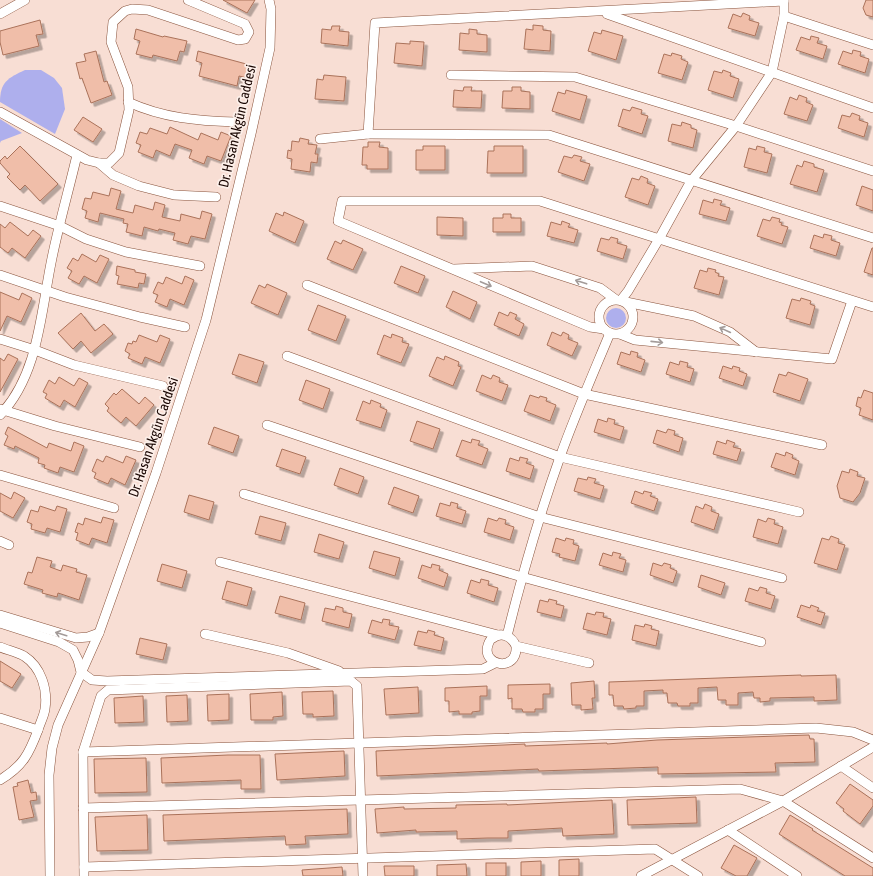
<svg xmlns="http://www.w3.org/2000/svg" width="873" height="876" viewBox="0 0 873 876" font-family="'Asap Condensed',sans-serif">
	<defs>
		<filter id="shadow"><feDropShadow dx="3.5" dy="3.5" stdDeviation="0" flood-color="#0004"/></filter>
	</defs>
	<rect width="100%" height="100%" fill="#f8ded4"/>
	<!-- green -->
	<g fill="#aeafed">
		<path d="M25,70h16l13,8 8,10 3,21 -10,25 -55,-32c0,-20 8,-24 25,-32z"/>
		<polygon points="0,119 22,133 1,141 0,143"/>
		<circle cx="616" cy="318" r="10"/>
	</g>
	<!-- building -->
	<g fill="#f0bea9" stroke="#aa725a" filter="url(#shadow)">
		<polygon points="223,0 255,0 247,13"/>
		<polygon points="866,0 873,0 873,17 866,15 863,8"/>
		<polygon points="743,13 750,16 749,20 759,23 755,36 728,28 733,14 741,17"/>
		<polygon points="40,20 43,34 36,35 39,46 3,55 0,42 0,31"/>
		<polygon points="533,25 543,26 543,30 551,31 550,51 524,49 526,29 533,30"/>
		<polygon points="332,26 340,26 339,31 349,32 348,46 321,43 322,29 331,30"/>
		<polygon points="136,29 163,37 164,36 187,41 184,52 180,51 177,61 153,55 152,58 136,54 140,41 134,39"/>
		<polygon points="469,29 477,30 477,34 487,35 487,52 459,50 460,33 469,34"/>
		<polygon points="602,30 623,36 616,60 588,51 594,32 601,34"/>
		<polygon points="811,36 819,38 817,43 827,46 823,59 796,50 801,37 810,40"/>
		<polygon points="410,41 424,42 422,66 394,63 396,43 410,44"/>
		<polygon points="853,50 861,52 860,56 869,59 865,73 838,64 843,51 852,54"/>
		<polygon points="96,51 104,82 107,81 112,95 91,103 82,78 80,79 76,63 86,61 84,54"/>
		<polygon points="198,51 250,65 247,78 239,76 237,86 199,76 202,63 196,61"/>
		<polygon points="672,53 682,56 681,59 688,62 682,80 658,73 664,54 671,56"/>
		<polygon points="723,70 731,73 730,76 739,79 733,98 708,90 714,71 722,73"/>
		<polygon points="324,75 346,77 344,101 315,99 317,79 323,80"/>
		<polygon points="464,87 472,87 471,91 482,91 481,108 453,107 454,90 463,91"/>
		<polygon points="512,87 521,87 521,91 530,92 530,109 502,108 503,91 512,91"/>
		<polygon points="566,90 587,96 580,120 552,111 558,92 565,94"/>
		<polygon points="799,95 807,98 806,102 813,105 807,121 784,114 790,97 797,100"/>
		<polygon points="632,107 642,110 641,114 648,116 642,134 618,126 623,109 630,111"/>
		<polygon points="852,113 860,116 859,120 868,123 864,137 838,128 842,115 850,117"/>
		<polygon points="83,117 102,129 93,142 74,130"/>
		<polygon points="682,122 691,125 691,128 697,130 693,148 668,141 672,124 681,126"/>
		<polygon points="170,127 198,140 201,133 218,140 221,132 231,136 221,161 207,156 204,164 189,158 192,150 175,144 170,156 156,150 153,158 138,152 141,145 136,143 140,132 147,134 150,128 167,134"/>
		<polygon points="300,138 309,140 308,144 317,145 315,154 318,154 317,163 311,162 310,172 291,169 292,159 287,158 288,150 291,151 292,141 299,142"/>
		<polygon points="368,142 380,142 379,147 388,148 388,169 367,169 367,165 362,165 363,147 368,147"/>
		<polygon points="20,146 58,184 40,201 25,185 20,190 7,177 10,174 0,163 0,161 5,156 7,159"/>
		<polygon points="423,146 445,146 445,170 416,170 416,150 423,150"/>
		<polygon points="494,146 523,146 523,173 487,173 488,151 494,151"/>
		<polygon points="757,146 765,148 764,152 772,154 767,173 744,167 749,148 756,150"/>
		<polygon points="574,155 582,157 580,161 590,164 584,181 558,172 564,156 572,158"/>
		<polygon points="804,161 814,164 814,167 824,170 817,192 790,184 797,165 802,167"/>
		<polygon points="641,176 648,179 647,183 655,186 648,205 625,197 632,178 639,180"/>
		<polygon points="862,186 873,190 873,211 856,205"/>
		<polygon points="111,188 121,191 116,209 133,213 135,205 153,210 155,202 165,205 162,217 180,221 181,214 200,219 202,211 212,214 205,239 191,236 188,244 173,240 175,233 159,229 158,231 144,227 142,236 126,232 128,224 123,223 124,219 100,213 98,222 85,218 87,211 82,209 85,198 91,199 93,192 109,196"/>
		<polygon points="714,199 722,201 720,205 730,208 726,221 699,214 703,200 713,203"/>
		<polygon points="284,212 304,221 295,243 269,231 276,213 283,216"/>
		<polygon points="503,214 511,214 511,218 521,218 521,232 493,232 493,218 503,218"/>
		<polygon points="437,217 463,218 463,236 437,235"/>
		<polygon points="772,217 780,219 779,222 782,223 781,225 788,227 782,244 757,236 763,219 770,221"/>
		<polygon points="562,221 570,224 568,227 578,230 574,243 547,236 551,222 561,225"/>
		<polygon points="10,222 28,236 33,230 41,236 25,258 12,248 8,253 0,247 0,224 5,228"/>
		<polygon points="824,234 832,236 831,240 840,243 836,256 810,248 814,235 823,238"/>
		<polygon points="611,237 618,239 617,243 627,246 623,259 597,251 601,238 609,240"/>
		<polygon points="343,240 363,249 353,270 327,259 335,241 341,244"/>
		<polygon points="872,248 873,248 873,275 864,272"/>
		<polygon points="82,254 96,262 100,255 109,259 97,283 84,276 79,284 68,278 72,271 67,268 73,258 78,261"/>
		<polygon points="117,266 135,270 135,272 146,274 144,284 139,283 138,288 117,284 119,276 116,275"/>
		<polygon points="401,266 425,276 418,293 394,283"/>
		<polygon points="708,268 716,270 715,272 719,274 718,276 724,277 719,295 694,288 700,270 707,272"/>
		<polygon points="185,276 194,280 184,305 170,299 167,307 155,302 158,295 153,293 158,282 163,284 166,277 182,284"/>
		<polygon points="267,284 287,293 278,315 251,303 259,285 265,288"/>
		<polygon points="453,291 477,302 470,319 446,307"/>
		<polygon points="0,292 19,300 22,293 32,298 21,322 7,316 0,331"/>
		<polygon points="801,298 811,301 810,304 815,306 810,325 786,318 792,299 800,301"/>
		<polygon points="318,305 346,316 336,341 308,330"/>
		<polygon points="499,312 508,316 510,312 517,315 515,319 524,324 519,336 494,325"/>
		<polygon points="81,313 95,331 104,324 113,334 91,353 81,341 73,349 58,333"/>
		<polygon points="552,332 561,336 563,332 569,335 568,339 578,343 572,356 547,345"/>
		<polygon points="392,334 403,338 402,342 409,344 401,363 377,354 384,335 391,338"/>
		<polygon points="139,335 157,342 160,335 170,339 160,363 145,357 142,364 128,358 130,354 125,351 128,343 132,344 133,341 136,342"/>
		<polygon points="631,351 638,353 637,357 645,360 641,372 617,364 621,352 630,355"/>
		<polygon points="8,354 18,359 0,392 0,358 4,361"/>
		<polygon points="239,354 264,362 257,383 232,374"/>
		<polygon points="445,356 459,362 458,366 461,367 453,386 429,376 437,357 444,360"/>
		<polygon points="680,361 688,363 687,367 694,369 690,382 666,374 670,362 679,365"/>
		<polygon points="723,366 732,369 733,366 740,368 739,371 747,374 743,386 719,378"/>
		<polygon points="788,372 808,379 800,401 773,392 779,374 786,376"/>
		<polygon points="482,375 491,379 493,375 500,378 499,382 508,385 502,401 476,391"/>
		<polygon points="59,377 74,386 79,378 88,383 75,407 64,400 60,407 45,398 47,394 43,392 49,380 55,384"/>
		<polygon points="306,380 330,389 323,409 299,400"/>
		<polygon points="122,389 139,404 145,397 154,405 136,426 126,417 121,423 107,411 109,408 105,404 114,393 116,395"/>
		<polygon points="864,390 873,393 873,420 859,415 861,408 856,406 858,397 861,398"/>
		<polygon points="530,395 539,398 540,396 547,398 546,401 556,405 550,421 524,411"/>
		<polygon points="371,400 381,404 380,407 387,410 381,428 356,420 363,401 370,404"/>
		<polygon points="608,418 615,420 614,424 624,427 620,440 594,432 598,419 607,422"/>
		<polygon points="417,421 440,429 433,449 410,441"/>
		<polygon points="8,427 47,448 49,443 71,451 74,442 84,446 74,472 60,467 58,473 44,468 45,465 38,463 39,458 15,446 14,449 4,445 8,436 5,434"/>
		<polygon points="214,427 239,436 233,453 208,444"/>
		<polygon points="668,429 675,431 674,435 683,438 679,452 653,443 657,430 666,433"/>
		<polygon points="472,439 480,441 478,445 488,449 482,465 456,456 462,440 471,443"/>
		<polygon points="727,440 735,443 733,447 741,449 737,461 713,454 717,441 726,444"/>
		<polygon points="282,449 306,457 300,474 276,466"/>
		<polygon points="786,452 793,455 792,458 799,461 795,475 771,467 776,453 785,456"/>
		<polygon points="106,456 123,463 126,456 136,460 125,485 111,478 108,484 94,478 96,473 92,471 97,459 103,462"/>
		<polygon points="520,457 528,459 526,463 534,466 530,479 506,471 510,458 519,461"/>
		<polygon points="340,468 364,477 358,494 334,485"/>
		<polygon points="850,469 858,472 857,476 865,478 860,493 853,502 840,498 837,486 842,471 849,473"/>
		<polygon points="588,477 596,479 594,483 604,486 600,499 574,491 578,478 587,480"/>
		<polygon points="394,487 419,496 413,513 388,504"/>
		<polygon points="635,491 643,494 644,491 652,493 650,496 658,499 654,511 631,503"/>
		<polygon points="14,492 25,498 13,518 0,511 0,493 11,499"/>
		<polygon points="189,495 214,502 209,520 184,512"/>
		<polygon points="451,502 458,504 457,508 466,511 462,524 436,516 440,503 450,506"/>
		<polygon points="705,504 712,507 711,511 719,514 714,530 691,522 696,506 703,509"/>
		<polygon points="40,506 55,511 57,506 67,509 60,532 47,528 45,533 31,529 32,524 27,522 31,510 38,512"/>
		<polygon points="260,516 286,523 281,541 255,534"/>
		<polygon points="103,517 114,520 107,543 92,538 89,545 76,540 78,533 75,532 78,523 83,525 85,518 101,523"/>
		<polygon points="488,518 497,521 499,518 506,520 505,524 514,527 510,540 484,532"/>
		<polygon points="768,518 775,520 774,524 783,527 778,544 753,537 758,519 766,522"/>
		<polygon points="319,534 344,542 339,559 314,552"/>
		<polygon points="831,536 839,539 838,543 845,545 837,570 814,563 822,538 829,540"/>
		<polygon points="556,538 565,541 566,538 574,540 573,544 579,546 575,561 559,557 560,554 552,552"/>
		<polygon points="374,551 400,558 395,576 369,568"/>
		<polygon points="613,552 621,554 619,558 626,560 623,572 599,565 603,553 612,556"/>
		<polygon points="37,557 52,561 50,567 61,571 63,565 77,569 76,572 87,575 79,600 58,593 57,597 42,593 43,590 24,584 28,572 32,573"/>
		<polygon points="653,563 662,566 664,563 671,565 670,568 677,571 673,583 650,575"/>
		<polygon points="162,564 187,571 182,588 157,581"/>
		<polygon points="432,564 440,566 439,570 448,574 444,587 418,578 422,565 431,568"/>
		<polygon points="701,575 725,583 721,595 698,587"/>
		<polygon points="481,579 489,581 488,585 498,588 494,602 467,593 471,580 480,583"/>
		<polygon points="227,581 252,588 247,606 222,599"/>
		<polygon points="760,587 767,589 766,593 775,596 771,609 745,601 749,588 758,591"/>
		<polygon points="280,596 305,603 301,620 275,613"/>
		<polygon points="549,599 557,601 556,604 564,606 561,618 537,612 540,600 548,602"/>
		<polygon points="801,605 810,608 811,605 819,608 817,611 825,613 821,625 797,617"/>
		<polygon points="336,606 343,608 343,612 352,614 349,628 322,621 325,608 335,610"/>
		<polygon points="596,612 604,613 603,617 611,619 607,635 583,629 587,613 595,615"/>
		<polygon points="383,619 390,620 389,625 399,627 395,640 368,633 372,620 382,623"/>
		<polygon points="645,624 652,626 651,629 659,631 656,646 632,640 635,625 644,627"/>
		<polygon points="428,630 435,632 434,635 444,638 441,651 414,645 418,631 427,633"/>
		<polygon points="140,638 167,644 163,660 136,654"/>
		<polygon points="0,661 21,674 12,688 0,681"/>
		<polygon points="801,675 801,676 836,675 837,700 814,701 814,697 770,698 770,701 760,702 760,698 754,698 753,692 738,693 738,705 726,705 726,700 718,700 717,687 698,688 698,703 690,703 690,706 678,706 677,703 668,703 667,693 663,693 663,690 644,691 644,706 636,706 636,708 624,709 623,706 614,706 613,695 609,695 609,682"/>
		<polygon points="594,681 595,698 592,698 593,709 581,710 581,705 572,705 571,683"/>
		<polygon points="550,684 550,694 543,694 543,709 535,709 535,712 523,712 522,709 512,709 512,698 508,699 508,685"/>
		<polygon points="487,686 487,696 480,696 480,711 472,712 472,714 459,714 459,711 449,712 449,701 445,701 445,688"/>
		<polygon points="418,687 419,713 386,715 384,689"/>
		<polygon points="333,691 334,716 313,717 313,714 303,714 302,692"/>
		<polygon points="282,692 283,716 273,717 273,720 251,720 250,694"/>
		<polygon points="229,694 229,720 208,721 207,695"/>
		<polygon points="187,695 188,721 167,722 166,696"/>
		<polygon points="143,696 144,722 115,723 114,698"/>
		<polygon points="809,735 810,739 814,739 815,762 775,763 776,772 658,774 658,767 539,771 538,769 377,776 376,751 525,744 525,746 607,743 607,744 657,740"/>
		<polygon points="344,751 345,776 277,780 275,754"/>
		<polygon points="228,755 260,755 261,789 241,789 241,780 162,783 161,758"/>
		<polygon points="146,758 147,792 95,793 94,759"/>
		<polygon points="28,780 31,793 36,792 37,800 30,801 34,817 19,820 13,787 18,786 17,783"/>
		<polygon points="850,784 873,800 873,806 860,824 843,811 844,809 836,803"/>
		<polygon points="696,797 697,823 628,825 627,800"/>
		<polygon points="612,800 614,834 563,836 562,828 508,831 508,838 488,838 457,839 457,831 416,832 416,830 377,833 375,809 404,807 404,809 456,808 456,805 507,804 507,805"/>
		<polygon points="347,809 348,834 305,836 306,844 286,845 285,836 164,841 163,815"/>
		<polygon points="147,815 148,850 97,851 95,817"/>
		<polygon points="790,815 813,829 812,830 873,868 873,876 845,876 779,834"/>
		<polygon points="734,845 757,858 747,876 736,876 721,868"/>
		<polygon points="579,859 579,876 559,876 559,860"/>
		<polygon points="541,861 541,876 521,876 521,862"/>
		<rect x="486" y="863" width="20" height="13"/>
		<polygon points="466,864 467,876 437,876 437,865"/>
		<polygon points="384,866 414,866 414,876 385,876"/>
		<polygon points="342,867 343,876 303,876 302,870"/>
	</g>
	<g fill="none" stroke-linecap="round" stroke-linejoin="round">
		<defs>
			<g id="minor">
				<polyline points="784,1 375,23 368,134 549,135 873,238"/>
				<polyline points="0,14 25,0"/>
				<polyline points="607,14 873,108"/>
				<polyline points="784,16 873,45"/>
				<polyline points="451,75 575,77 736,126 873,171"/>
				<path d="M128,102c35,16 70,19 108,20"/>
				<polyline points="0,112 87,160 99,163 109,163 119,153 129,110 128,87 111,42 113,22 125,11 132,9 148,10 238,40 245,39 249,32 245,24 188,0"/>
				<polyline points="320,139 368,134"/>
				<polyline points="99,163 113,175 139,186 174,195 216,197"/>
				<polyline points="0,206 60,226 86,239 126,252 200,266"/>
				<polyline points="454,269 532,266 600,288 615,299"/>
				<polyline points="0,275 65,297 140,317 185,327"/>
				<polyline points="307,285 584,394 822,445"/>
				<circle cx="616" cy="317" r="17"/>
				<polyline points="621,300 628,291 659,239 691,181 736,126 772,72 784,16 784,0"/>
				<polyline points="626,302 694,316 730,332 756,352"/>
				<polyline points="604,329 590,327 338,221 342,201 540,201 873,307"/>
				<polyline points="620,334 635,340 832,359 852,301"/>
				<polyline points="0,339 35,350 74,365 163,386"/>
				<polyline points="287,356 560,457 799,512"/>
				<polyline points="0,409 55,426 140,447"/>
				<path d="M0,415c39,-40 41,-105 52,-157 7,-34 17,-69 25,-103"/>
				<polyline points="267,425 540,517 782,578"/>
				<polyline points="0,475 114,508"/>
				<polyline points="244,494 522,577 761,642"/>
				<polyline points="0,541 9,545"/>
				<polyline points="220,562 498,635"/>
				<polyline points="0,615 76,638 88,637 99,633"/>
				<polyline points="0,623 59,642 73,650 78,660 81,672 92,680 107,681 483,669 495,663"/>
				<polyline points="205,634 288,653 339,671"/>
				<path d="M507,636c15,-61 32,-120 53,-179 15,-42 33,-83 50,-124"/>
				<path d="M516,646c2,27 -35,20 -28,-1 1,-3 2,-6 5,-7 9,-7 19,-1 23,8l73,17"/>
				<path d="M0,647c7,3 17,5 24,9 17,11 24,33 21,53 -1,7 -5,14 -7,21l-38,-12"/>
				<polyline points="83,752 816,728 853,732 873,740"/>
				<polyline points="841,766 873,788"/>
				<path d="M0,780c23,-14 29,-26 38,-50"/>
				<polyline points="83,808 740,789 783,801 873,858"/>
				<polyline points="728,830 797,876"/>
				<polyline points="84,867 655,849 698,876"/>
				<polyline points="50,876 49,775 52,748 58,725 99,633 156,473 206,320 251,134 270,48 271,9 269,0"/>
				<polyline points="84,876 83,752 101,696 108,690 351,681 357,686 363,876"/>
				<polyline points="641,876 783,801 873,747"/>
			</g>
		</defs>
		<!-- minor casing -->
		<use href="#minor" stroke="#8a543d" stroke-width="10"/>
		<!-- minor -->
		<use href="#minor" stroke="#fff" stroke-width="9"/>
	</g>
	<!-- one-way arrows -->
	<defs><path id="oneway-shaft" d="M-6 0H5M1.5-3L5.5 0L1.5 3" fill="none" stroke-width="1.6" stroke-linecap="round" stroke-linejoin="round"/></defs>
	<g stroke="#a39b99">
		<use href="#oneway-shaft" transform="translate(581 282) rotate(-162)"/>
		<use href="#oneway-shaft" transform="translate(486 284) rotate(23)"/>
		<use href="#oneway-shaft" transform="translate(725 330) rotate(-155)"/>
		<use href="#oneway-shaft" transform="translate(657 342) rotate(6)"/>
		<use href="#oneway-shaft" transform="translate(61 634) rotate(-163)"/>
	</g>
	<g text-anchor="middle" dominant-baseline="central" stroke-width="3.5" stroke-linejoin="round" paint-order="stroke">
		<!-- street labels -->
		<g font-size="14" fill="#180501" stroke="#fcefe9">
			<text transform="translate(237 126) rotate(-77)">Dr. Hasan Akgün Caddesi</text>
			<text transform="translate(153 437) rotate(-71)">Dr. Hasan Akgün Caddesi</text>
		</g>
	</g>
</svg>
